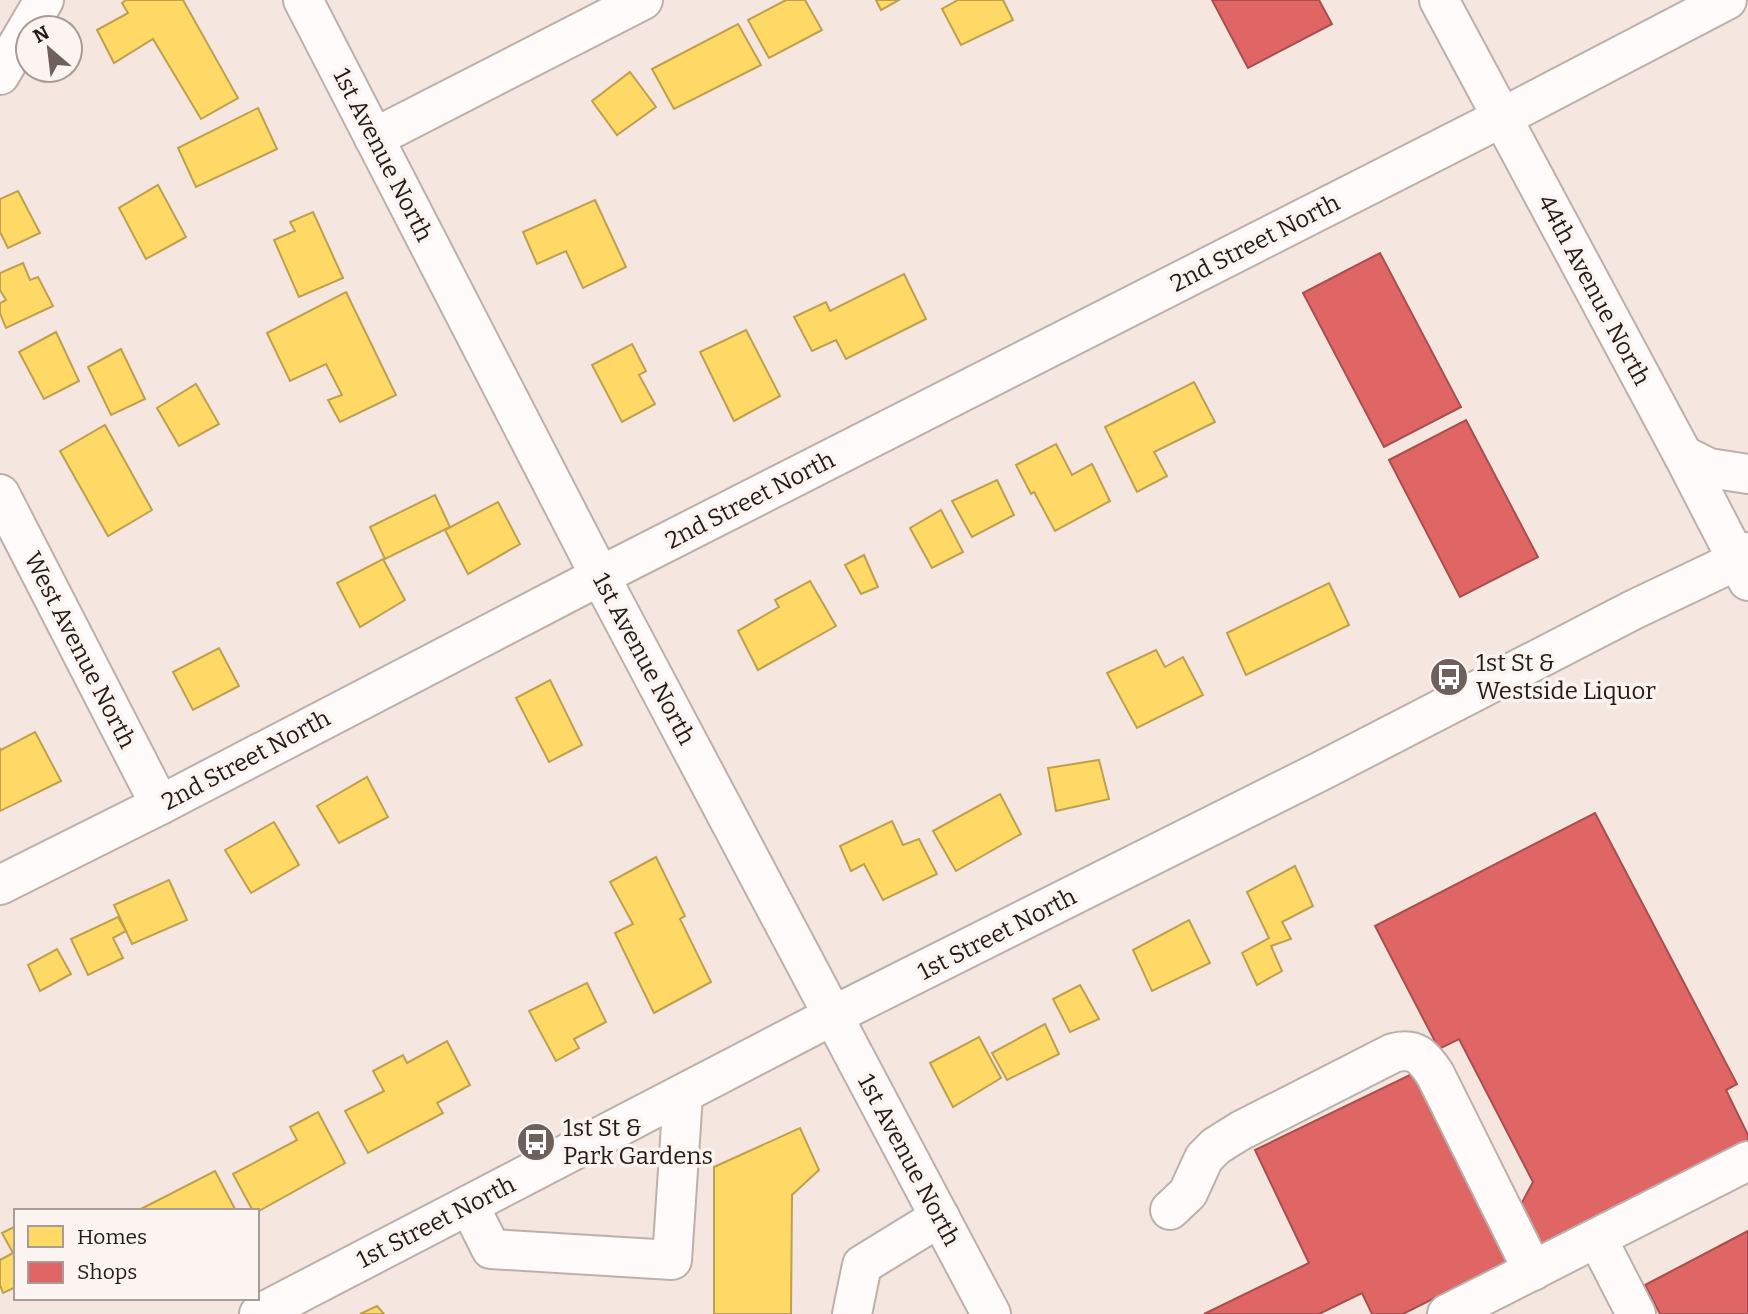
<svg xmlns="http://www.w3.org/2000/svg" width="1748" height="1314" viewBox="0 0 1748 1314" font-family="Bitter,serif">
	<rect width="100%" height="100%" fill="#f5e6e0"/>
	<!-- homes -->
	<g fill="#ffd966" stroke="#bea04e" stroke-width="2">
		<polygon points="126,0 183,0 238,98 201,119 153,39 114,63 97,30 128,13 122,3"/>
		<polygon points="786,0 805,0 822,30 769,58 748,20"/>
		<polygon points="876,0 899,0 881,10"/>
		<polygon points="958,0 1003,0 1013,20 961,45 942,9"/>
		<polygon points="738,24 761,65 674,109 652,69"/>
		<polygon points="630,72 656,107 617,135 592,101"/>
		<polygon points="258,108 277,149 196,187 178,148"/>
		<polygon points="158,185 186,237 146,259 119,208"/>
		<polygon points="18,191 40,233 8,248 0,232 0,199"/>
		<polygon points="595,200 626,267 583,288 566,251 537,264 523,232"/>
		<polygon points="313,212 343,278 299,297 274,240 295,231 290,222"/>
		<polygon points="23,263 30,280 38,277 53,306 6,328 0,313 0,303 6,300 0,290 0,273"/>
		<polygon points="904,274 926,319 846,359 836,340 812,351 794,317 826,302 830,311"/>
		<polygon points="346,292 396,395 340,422 328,400 342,395 326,364 290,381 267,333"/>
		<polygon points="746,330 780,396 734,421 700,352"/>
		<polygon points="56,332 79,381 44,399 19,352"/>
		<polygon points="632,344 646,371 639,375 655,404 622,422 592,365"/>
		<polygon points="121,349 145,399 111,415 88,367"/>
		<polygon points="1194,382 1215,422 1154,452 1167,476 1137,492 1105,427"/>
		<polygon points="196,384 219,424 179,446 157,408"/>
		<polygon points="105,425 152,510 108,536 60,451"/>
		<polygon points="1056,444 1072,475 1092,464 1110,501 1055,531 1034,492 1031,494 1016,465"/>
		<polygon points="997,480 1014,515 972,537 952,501"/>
		<polygon points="435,495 450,527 385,559 370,527"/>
		<polygon points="498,502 520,544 468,574 445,530"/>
		<polygon points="941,510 963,552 932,568 910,528"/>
		<polygon points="864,555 878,587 861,594 845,565"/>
		<polygon points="383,559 405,600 360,627 337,583"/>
		<polygon points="810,581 836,626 758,670 738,631 779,607 775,600"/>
		<polygon points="1329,583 1349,625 1246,675 1227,633"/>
		<polygon points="219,648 239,686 193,710 173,672"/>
		<polygon points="1156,650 1165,667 1183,657 1203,695 1137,728 1107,673"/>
		<polygon points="550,680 582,745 549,762 516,698"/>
		<polygon points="35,732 61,781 0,811 0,748 1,750"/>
		<polygon points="1099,760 1109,799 1056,811 1048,768"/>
		<polygon points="367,777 388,817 339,843 317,806"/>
		<polygon points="1000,794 1021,834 956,871 933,831"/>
		<polygon points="892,821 903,845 919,839 937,874 883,900 864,864 851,871 840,846"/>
		<polygon points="274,822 299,865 251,893 225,850"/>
		<polygon points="656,857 685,916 680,919 711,982 654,1013 615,933 633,924 610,882"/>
		<polygon points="1295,866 1313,906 1282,922 1291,939 1271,946 1282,971 1257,985 1242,953 1269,938 1247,892"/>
		<polygon points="169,880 187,920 132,944 114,905"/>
		<polygon points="118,917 126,931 113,938 123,958 88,975 71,939"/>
		<polygon points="1189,920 1210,963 1152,991 1133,950"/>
		<polygon points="57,949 71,974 40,991 28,965"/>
		<polygon points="587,983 606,1022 574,1039 579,1048 556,1061 529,1011"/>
		<polygon points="1080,985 1099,1019 1070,1032 1053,999"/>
		<polygon points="1045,1024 1059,1054 1007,1080 992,1053"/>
		<polygon points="979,1037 1001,1078 953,1107 930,1063"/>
		<polygon points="447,1041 470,1085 437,1103 443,1113 368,1153 345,1111 384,1091 373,1071 403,1055 407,1063"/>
		<polygon points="318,1112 345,1163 257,1212 253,1211 233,1174 297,1140 290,1127"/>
		<polygon points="800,1128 819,1170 792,1195 791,1314 714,1314 714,1167"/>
		<polygon points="215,1171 236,1211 137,1211"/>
		<polygon points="16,1226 16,1287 3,1293 0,1285 0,1260 13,1253 2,1233"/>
		<polygon points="377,1306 384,1314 360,1314"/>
	</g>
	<!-- shops -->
	<g fill="#e06666" stroke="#a84f4e" stroke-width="2">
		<polygon points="1212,0 1319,0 1332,24 1248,68"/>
		<polygon points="1380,253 1461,407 1384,447 1303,293"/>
		<polygon points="1466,420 1538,557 1460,597 1389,460"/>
		<polygon points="1595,813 1737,1084 1726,1090 1748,1135 1748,1141 1539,1245 1519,1208 1533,1182 1459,1039 1439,1049 1375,926"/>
		<polygon points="1416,1072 1510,1260 1403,1314 1372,1314 1362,1293 1319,1314 1204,1314 1309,1263 1255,1150"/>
		<polygon points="1748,1231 1748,1314 1660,1314 1645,1285"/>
	</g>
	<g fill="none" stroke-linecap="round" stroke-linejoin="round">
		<defs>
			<g id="minor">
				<polyline points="303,0 600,576 991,1314"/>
				<polyline points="0,75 44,0"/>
				<polyline points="374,138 643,0"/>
				<polyline points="1683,455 1709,468 1748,474"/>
				<polyline points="0,494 160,805"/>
				<polyline points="0,885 160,805 600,576 1501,118 1727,0"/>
				<polyline points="469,1205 491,1249 672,1260 683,1095"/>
				<path d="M1170,1210l18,-17 16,-35 12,-12 24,-15 153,-78c22,-6 30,3 42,21l98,197"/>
				<polyline points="1597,1238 1636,1314"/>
				<polyline points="259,1314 832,1016 1323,770 1633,610 1738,560 1748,552"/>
				<polyline points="852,1314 862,1265 940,1217"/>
				<polyline points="1447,1314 1748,1161"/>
			</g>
			<polyline id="major" points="1439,0 1683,455 1748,581"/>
		</defs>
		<!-- minor casing -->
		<use href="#minor" stroke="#bcb0ab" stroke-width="42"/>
		<!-- major casing -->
		<use href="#major" stroke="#bcb0ab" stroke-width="42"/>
		<!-- minor -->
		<use href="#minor" stroke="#fefbfa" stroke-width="38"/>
		<!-- major -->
		<use href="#major" stroke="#fefbfa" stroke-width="38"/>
	</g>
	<!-- icons -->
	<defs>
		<symbol id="bus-disc" viewBox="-11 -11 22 22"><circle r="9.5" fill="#6e615c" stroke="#fbf4f1"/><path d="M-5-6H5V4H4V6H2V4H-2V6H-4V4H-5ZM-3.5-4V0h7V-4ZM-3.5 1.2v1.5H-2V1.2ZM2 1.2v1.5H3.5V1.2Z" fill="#fff"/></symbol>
	</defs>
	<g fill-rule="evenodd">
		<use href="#bus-disc" x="1427" y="655" width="44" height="44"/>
		<use href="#bus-disc" x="514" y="1120" width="44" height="44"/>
	</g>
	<g text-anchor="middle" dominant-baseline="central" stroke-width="7" stroke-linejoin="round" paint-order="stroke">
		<!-- street labels -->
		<g font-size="24" fill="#261a15" stroke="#fbf4f1">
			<text transform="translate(383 155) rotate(63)">1st Avenue North</text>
			<text transform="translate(1255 243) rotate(-27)">2nd Street North</text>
			<text transform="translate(1594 290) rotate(62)">44th Avenue North</text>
			<text transform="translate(750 500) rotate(-27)">2nd Street North</text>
			<text transform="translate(80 650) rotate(63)">West Avenue North</text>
			<text transform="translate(644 659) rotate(62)">1st Avenue North</text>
			<text transform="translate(246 760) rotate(-28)">2nd Street North</text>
			<text transform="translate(997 934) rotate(-27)">1st Street North</text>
			<text transform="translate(909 1160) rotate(62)">1st Avenue North</text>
			<text transform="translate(436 1222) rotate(-27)">1st Street North</text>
		</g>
		<!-- poi labels -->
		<g font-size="24" fill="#261a15" stroke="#fbf4f1" text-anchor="start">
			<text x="1476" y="663">1st St &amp;<tspan x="1476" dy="28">Westside Liquor</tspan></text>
			<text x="563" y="1128">1st St &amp;<tspan x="563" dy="28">Park Gardens</tspan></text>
		</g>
	</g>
	<!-- legend -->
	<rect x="14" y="1209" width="245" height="91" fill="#fbf4f1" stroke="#a69d99" stroke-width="2"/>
	<rect x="28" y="1226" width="35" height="21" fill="#ffd966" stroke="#a69d99" stroke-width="2"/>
	<text x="77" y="1244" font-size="21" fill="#261a15">Homes</text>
	<rect x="28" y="1262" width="35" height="21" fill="#e06666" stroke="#a69d99" stroke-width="2"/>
	<text x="77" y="1279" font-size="21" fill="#261a15">Shops</text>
	<!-- north arrow -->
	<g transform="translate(49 49) rotate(332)"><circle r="33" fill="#fbf4f1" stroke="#a69d99" stroke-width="2"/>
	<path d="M0-5L12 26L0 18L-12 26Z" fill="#6e615c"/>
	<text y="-10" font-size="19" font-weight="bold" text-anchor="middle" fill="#261a15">N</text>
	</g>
</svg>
